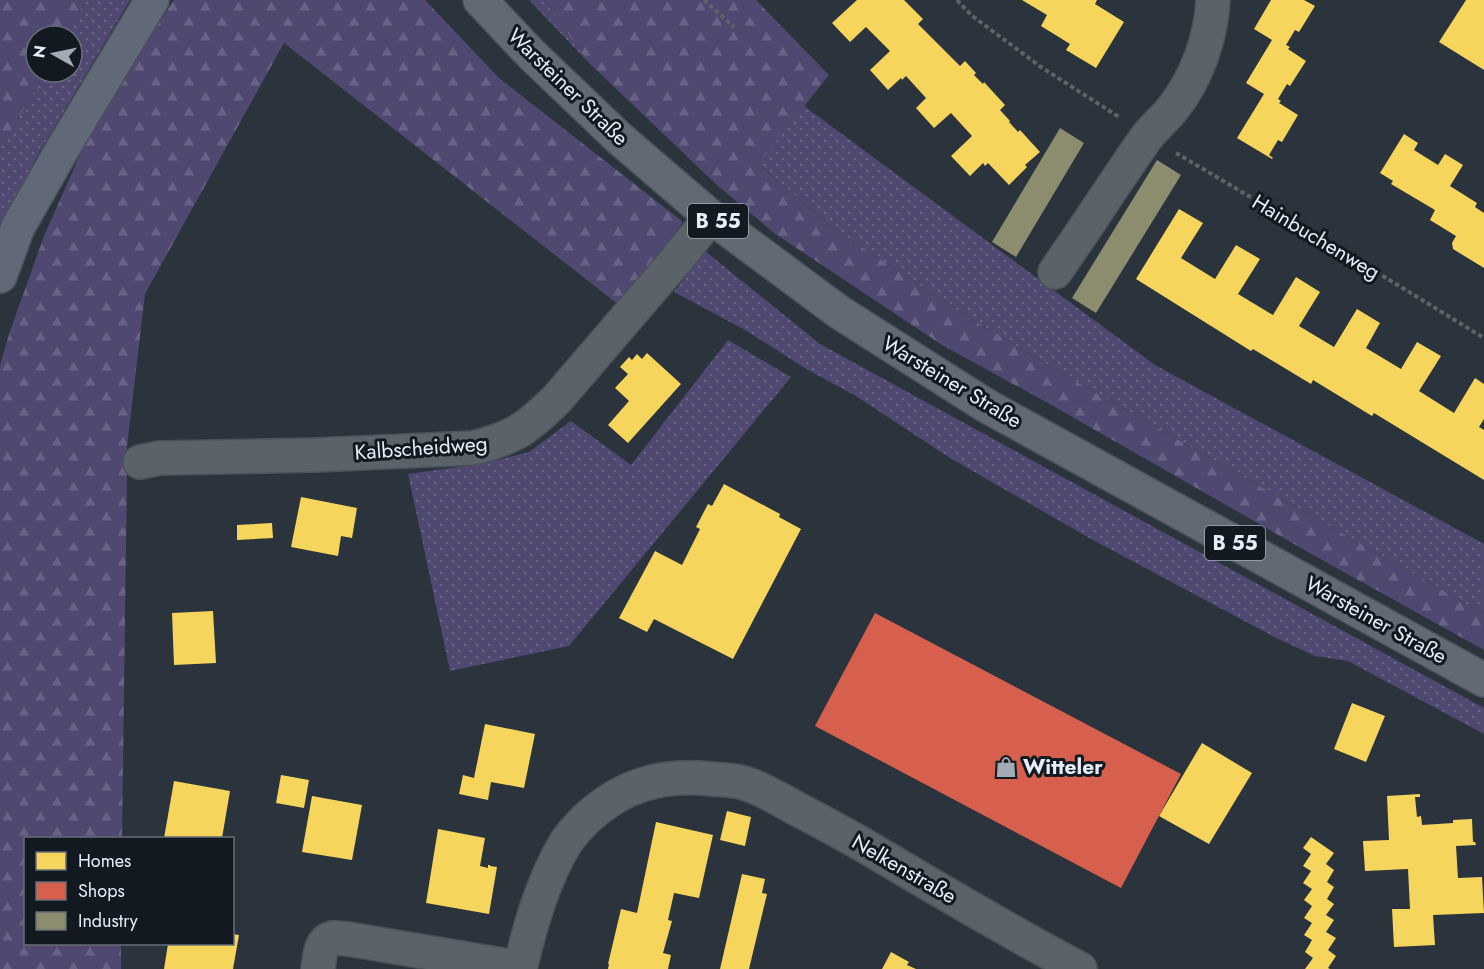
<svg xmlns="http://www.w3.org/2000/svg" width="1484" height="969" viewBox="0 0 1484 969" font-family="Jost,sans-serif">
	<defs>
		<pattern id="grass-dots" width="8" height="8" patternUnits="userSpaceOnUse" patternTransform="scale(1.5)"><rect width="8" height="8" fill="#4f4870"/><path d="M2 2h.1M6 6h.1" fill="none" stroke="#686385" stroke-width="1.8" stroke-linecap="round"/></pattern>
		<pattern id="forest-firs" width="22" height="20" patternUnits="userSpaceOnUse" patternTransform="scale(1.5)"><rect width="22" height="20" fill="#4f4870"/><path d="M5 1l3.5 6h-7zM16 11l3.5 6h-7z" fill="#686385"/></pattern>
	</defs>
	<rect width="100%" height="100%" fill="#2b333c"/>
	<!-- grass -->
	<g fill="url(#grass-dots)">
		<polygon points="86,0 130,0 33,163 0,240 0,145 3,145 45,72 72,72 72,36 65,36"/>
		<polygon points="529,0 544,0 589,63"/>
		<polygon points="804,106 1155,365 1484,544 1484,614 1070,378 965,315 833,228 757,163"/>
		<polygon points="705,251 820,344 1484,708 1484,734 1348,661 1315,656 1276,638 1093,540 950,458 856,396 808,370 745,330 674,292"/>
		<polygon points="728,340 791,377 569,646 450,671 408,474 480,464 529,452 571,421 631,465"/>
	</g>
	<!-- forest -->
	<g fill="url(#forest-firs)">
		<polygon points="0,0 86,0 65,36 36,36 36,72 45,72 3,145 0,145"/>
		<polygon points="174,0 425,0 499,78 683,222 624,309 284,43 145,294 126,455 127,477 122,838 26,838 26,944 121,944 121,969 0,969 0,365 10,331 44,236 99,112"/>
		<polygon points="544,0 756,0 829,75 758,164 833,228 965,315 1070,378 1484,614 1484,650 1315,556 1055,407 942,345 774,233 718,186 589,63"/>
	</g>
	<!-- homes -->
	<g fill="#f6d55c">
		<polygon points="857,0 904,0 923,19 918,24 960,66 965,61 976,73 974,75 983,84 984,82 1005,105 1000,110 1010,121 1009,122 1018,132 1020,130 1040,152 1025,165 1027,167 1009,185 988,163 985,166 983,163 970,176 951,156 972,136 951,113 934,128 916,108 926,98 906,76 902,80 901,78 888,90 870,70 890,51 866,27 850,42 832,23"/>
		<polygon points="1022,0 1097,0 1095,4 1124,22 1096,68 1066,50 1070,44 1041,26 1047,15"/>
		<polygon points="1271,0 1304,0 1315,6 1299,32 1295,30 1286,45 1290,47 1288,49 1306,61 1290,86 1287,84 1278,99 1281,101 1279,103 1298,115 1282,142 1278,140 1269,155 1273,158 1272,159 1237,138 1264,94 1246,83 1272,40 1254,29"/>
		<polygon points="1466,0 1484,0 1484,70 1439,42"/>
		<polygon points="1404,134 1418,143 1414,150 1438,165 1445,154 1463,165 1450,186 1477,203 1475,207 1484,213 1484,268 1453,249 1452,243 1456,236 1430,220 1435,210 1391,184 1393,181 1380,173"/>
		<polygon points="1179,209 1203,223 1181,258 1215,279 1236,245 1260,259 1238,294 1273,315 1296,277 1320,292 1299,326 1334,347 1357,309 1380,323 1366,348 1401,369 1417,342 1441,356 1419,391 1454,413 1475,378 1484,384 1484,419 1479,427 1484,430 1484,480 1374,413 1372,416 1313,380 1311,384 1253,349 1251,351 1136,279"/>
		<polygon points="647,353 681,384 628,443 608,425 629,401 615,388 628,374 620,367 629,357 632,360 637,354 642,359"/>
		<polygon points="724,484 780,514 779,517 801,529 733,659 654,619 647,632 619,618 655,551 682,565 700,529 696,527 708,504 712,506"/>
		<polygon points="301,497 357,508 352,538 341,536 338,556 291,547"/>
		<polygon points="272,523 273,538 237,540 237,525"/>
		<polygon points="213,611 216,663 174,665 172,613"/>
		<polygon points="1352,703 1385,716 1366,762 1334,749"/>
		<polygon points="485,724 535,734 524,788 491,782 488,800 459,794 463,775 474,778"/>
		<polygon points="1202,743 1252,773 1209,844 1159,816"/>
		<polygon points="281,775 309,780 304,808 276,803"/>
		<polygon points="174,781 230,791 222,838 164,838"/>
		<polygon points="1420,794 1420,797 1415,797 1417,817 1421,816 1422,825 1453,823 1453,820 1472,819 1473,842 1475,842 1476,845 1456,846 1458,878 1482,877 1484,913 1433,915 1435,945 1394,947 1392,909 1410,909 1408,869 1365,871 1363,841 1389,840 1387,796"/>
		<polygon points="312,796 362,805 352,860 302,852"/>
		<polygon points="727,811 751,817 745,846 720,840"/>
		<polygon points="656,822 713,835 699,898 674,893 668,920 672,921 663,953 671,955 668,969 608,969 609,964 608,964 621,909 637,913"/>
		<polygon points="438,829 485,838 480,866 488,868 488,865 490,865 490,866 497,867 489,914 426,903"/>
		<polygon points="1311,837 1334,853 1326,864 1334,870 1327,882 1334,887 1327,899 1334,904 1326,915 1334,920 1326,932 1336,938 1328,950 1336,956 1328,968 1330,969 1305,969 1313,958 1305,952 1312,940 1304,935 1312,923 1304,918 1312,906 1304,900 1312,889 1303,883 1311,871 1303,866 1311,854 1303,848"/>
		<polygon points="742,874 765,879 762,893 767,894 749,969 720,969"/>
		<polygon points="232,934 239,935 233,969 164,969 168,944 232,944"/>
		<polygon points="891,952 909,962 907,965 916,969 882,969"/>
	</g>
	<!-- shops -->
	<polygon fill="#d6604d" points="875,613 1181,774 1121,888 815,726"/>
	<!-- industry -->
	<g fill="#8c8c6e">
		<polygon points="1060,128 1084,143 1016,257 992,242"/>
		<polygon points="1157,160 1181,175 1096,313 1072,298"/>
	</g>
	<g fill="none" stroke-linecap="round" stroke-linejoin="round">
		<defs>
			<g id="minor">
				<path d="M1055,272c31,-44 60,-90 91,-134 8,-11 20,-20 28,-31 23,-30 37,-69 39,-107"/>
				<path d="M140,462l20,-4 156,-3 157,-7c42,-10 54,-20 84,-49l120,-140 34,-42"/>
				<path d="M318,969c2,-11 1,-27 14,-31 4,-1 11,1 16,1l172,29"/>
				<path d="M520,969c10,-43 23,-89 46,-127 6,-9 14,-17 21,-24 37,-34 76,-44 125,-39 10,1 22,1 32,4 20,6 38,18 57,28 29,15 58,31 86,48 64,38 128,76 193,110"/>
			</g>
			<polyline id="major" points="480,0 531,54 619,138 711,217 839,312 985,405 1484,680"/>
			<polyline id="highway" points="0,276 18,227 63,148 152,0"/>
		</defs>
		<!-- minor casing -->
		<use href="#minor" stroke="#4a515a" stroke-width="36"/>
		<!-- major casing -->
		<use href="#major" stroke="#4a515a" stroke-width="36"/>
		<!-- highway casing -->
		<use href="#highway" stroke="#4a515a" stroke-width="36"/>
		<!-- path -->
		<g stroke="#5d6369" stroke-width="4" stroke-dasharray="4.5 3" stroke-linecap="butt">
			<polyline points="704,0 734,27"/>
			<polyline points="957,0 971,15 1041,67 1119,117"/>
			<polyline points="1176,153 1352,257 1484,338"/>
		</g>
		<!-- minor -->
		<use href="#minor" stroke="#5c6269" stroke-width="33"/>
		<!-- major -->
		<use href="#major" stroke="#626974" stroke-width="33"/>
		<!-- highway -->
		<use href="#highway" stroke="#616877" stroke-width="33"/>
	</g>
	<!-- icons -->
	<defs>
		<symbol id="shop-bare" viewBox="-9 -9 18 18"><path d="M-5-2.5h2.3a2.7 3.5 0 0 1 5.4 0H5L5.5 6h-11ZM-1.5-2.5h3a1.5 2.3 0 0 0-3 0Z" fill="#a3acb6" stroke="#131921" stroke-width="2.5" paint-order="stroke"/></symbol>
	</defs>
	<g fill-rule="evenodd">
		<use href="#shop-bare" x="991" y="752" width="30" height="30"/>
	</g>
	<g text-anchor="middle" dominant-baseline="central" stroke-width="6" stroke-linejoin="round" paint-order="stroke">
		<!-- shield labels -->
		<g fill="#131921" stroke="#a5adb8" stroke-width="1.5">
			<rect x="688" y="204" width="60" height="34" rx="4.5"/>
			<rect x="1205" y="526" width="60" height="34" rx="4.5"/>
		</g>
		<g font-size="20" font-weight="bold" fill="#e4edf8">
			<text x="718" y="221">B 55</text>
			<text x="1235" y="543">B 55</text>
		</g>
		<!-- street labels -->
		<g font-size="21" fill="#e4edf8" stroke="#131921">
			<text transform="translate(568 87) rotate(44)">Warsteiner Straße</text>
			<text transform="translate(1316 237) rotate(31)">Hainbuchenweg</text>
			<text transform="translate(952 382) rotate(31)">Warsteiner Straße</text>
			<text transform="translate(421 448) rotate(-4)">Kalbscheidweg</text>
			<text transform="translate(1376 620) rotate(29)">Warsteiner Straße</text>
			<text transform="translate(904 869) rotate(30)">Nelkenstraße</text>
		</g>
		<!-- poi labels -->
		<g font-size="21" font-weight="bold" fill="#e4edf8" stroke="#131921" text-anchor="start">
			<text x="1023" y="767">Witteler</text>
		</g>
	</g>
	<!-- legend -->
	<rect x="24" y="837" width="210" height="108" fill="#131921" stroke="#676e77" stroke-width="1.5"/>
	<rect x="36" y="852" width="30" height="18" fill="#f6d55c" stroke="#676e77" stroke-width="1.5"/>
	<text x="78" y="867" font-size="18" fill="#e4edf8">Homes</text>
	<rect x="36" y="882" width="30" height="18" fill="#d6604d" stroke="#676e77" stroke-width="1.5"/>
	<text x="78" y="897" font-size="18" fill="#e4edf8">Shops</text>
	<rect x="36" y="912" width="30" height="18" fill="#8c8c6e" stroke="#676e77" stroke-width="1.5"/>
	<text x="78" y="927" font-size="18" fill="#e4edf8">Industry</text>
	<!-- north arrow -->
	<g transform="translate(54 54) rotate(279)"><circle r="28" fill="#131921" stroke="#676e77" stroke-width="1.5"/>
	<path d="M0-4.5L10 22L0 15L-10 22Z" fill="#a3acb6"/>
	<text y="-9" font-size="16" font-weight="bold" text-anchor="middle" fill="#e4edf8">N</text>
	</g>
</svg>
